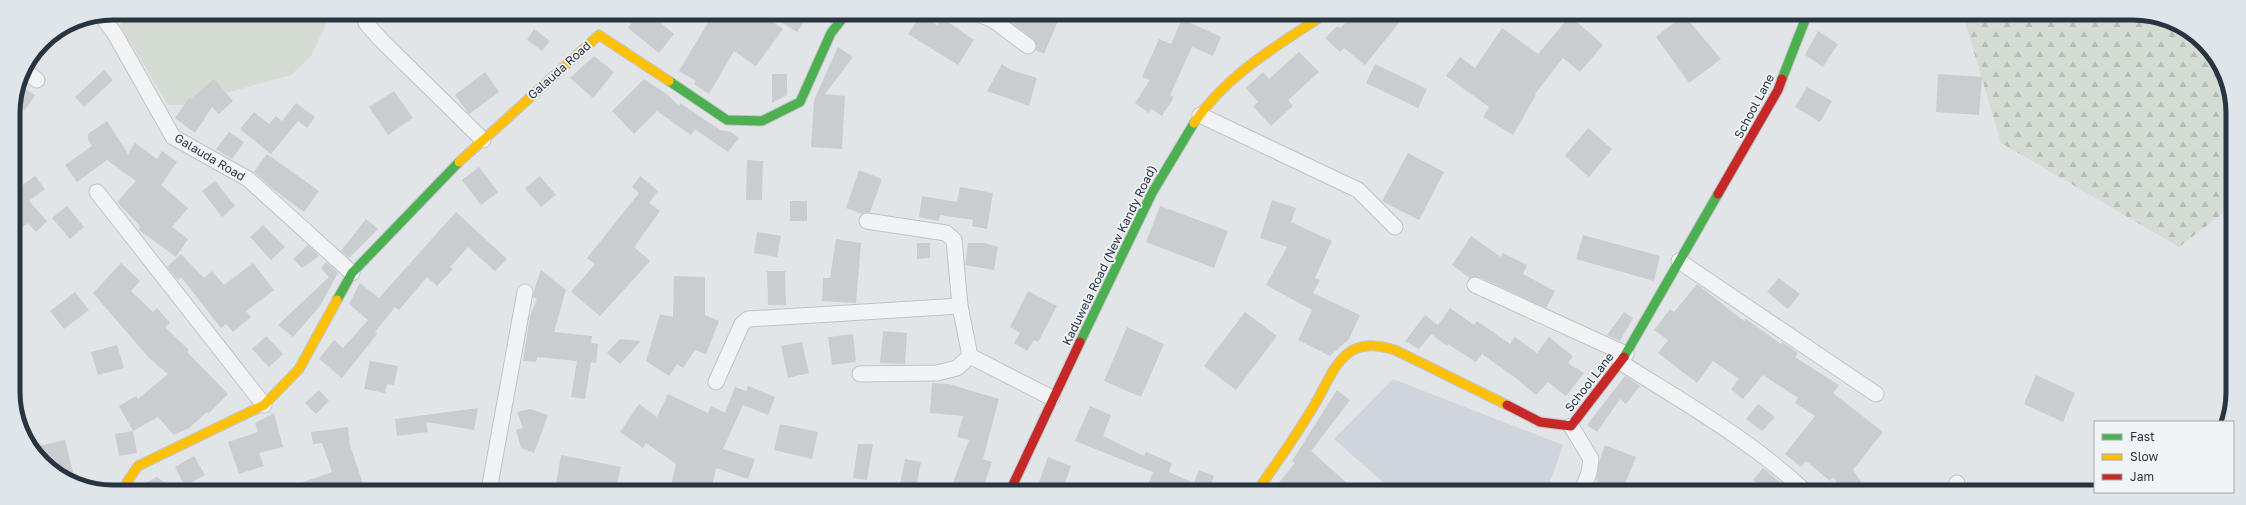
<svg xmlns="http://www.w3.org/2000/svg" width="2246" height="505" viewBox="0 0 2246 505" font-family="'Golos Text',sans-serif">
	<defs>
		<pattern id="forest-firs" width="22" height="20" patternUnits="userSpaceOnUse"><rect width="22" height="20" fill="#d4dcd3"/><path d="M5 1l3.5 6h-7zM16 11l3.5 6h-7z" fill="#b6bdb6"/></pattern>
	</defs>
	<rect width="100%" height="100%" fill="#e2e5e8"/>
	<!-- built -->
	<polygon fill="#d0d5db" points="1393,379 1563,445 1547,491 1393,491 1334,439"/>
	<!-- grass -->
	<polygon fill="#d4dcd3" points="122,13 328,13 325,27 311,56 291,75 182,105 168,105 121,27"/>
	<!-- forest -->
	<polygon fill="url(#forest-firs)" points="1963,15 2152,15 2204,42 2231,94 2231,207 2179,247 2001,143"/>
	<!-- building -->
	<g fill="#cacdd0">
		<polygon points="639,13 649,13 674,34 659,53 628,28"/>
		<polygon points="713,14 762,14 783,29 756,66 734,51 709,94 694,84 696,81 679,71"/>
		<polygon points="768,14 809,14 797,32"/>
		<polygon points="922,14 937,25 942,18 974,40 958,65 908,34"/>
		<polygon points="1000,14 1041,14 1058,21 1044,54 1036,50 1036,43 1033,39"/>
		<polygon points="1354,14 1406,14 1365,65 1344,48 1340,52 1325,38 1337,26 1340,28"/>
		<polygon points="1684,15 1721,59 1689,83 1656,37"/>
		<polygon points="1570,16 1603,45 1580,72 1563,58 1535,94 1536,95 1513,135 1483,117 1489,107 1446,76 1460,57 1475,68 1502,28 1538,54"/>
		<polygon points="1182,19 1221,37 1213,56 1192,47 1170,95 1174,97 1162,116 1151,109 1149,113 1135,103 1150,80 1142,77 1159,39 1171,44"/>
		<polygon points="534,29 550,41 542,51 527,40"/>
		<polygon points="1818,31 1838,44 1823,67 1805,55"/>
		<polygon points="838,47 853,57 825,94 845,96 842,149 811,147 814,100"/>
		<polygon points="1299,52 1319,72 1288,100 1293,106 1271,126 1253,106 1258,102 1246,88 1263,72 1269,79"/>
		<polygon points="594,56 614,72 593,98 570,78"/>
		<polygon points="1002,64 1011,70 1037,78 1029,106 987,91"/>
		<polygon points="1375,64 1427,89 1418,108 1366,83"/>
		<polygon points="104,70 113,80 84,107 75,97"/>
		<polygon points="485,72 499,92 469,114 455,95"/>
		<polygon points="772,74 787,74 787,95 772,103"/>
		<polygon points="1938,74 1982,77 1979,115 1936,112"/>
		<polygon points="214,79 233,101 219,114 212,107 195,133 175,118 189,98 191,99"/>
		<polygon points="644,79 668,95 679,106 680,103 720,130 731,132 739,138 728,152 695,129 691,135 657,111 634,134 612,111"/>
		<polygon points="18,84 35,95 25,110 14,103"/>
		<polygon points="1807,87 1832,101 1820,122 1795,107"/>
		<polygon points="394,91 413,118 388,135 369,107"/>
		<polygon points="296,103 315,117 307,128 298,121 271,154 240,129 254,112 269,124 276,116 282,121"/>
		<polygon points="107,121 128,154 135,143 157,159 162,151 177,162 161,185 188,208 172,227 188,239 176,257 139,230 140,226 117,202 136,181 107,160 77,182 65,165 92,146 88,139 88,134"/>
		<polygon points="1588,128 1612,149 1589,177 1565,156"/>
		<polygon points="229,132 244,142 232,159 216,149"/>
		<polygon points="1408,153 1444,172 1419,220 1382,201"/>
		<polygon points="267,154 319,191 304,212 273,189 254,172"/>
		<polygon points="747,160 763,161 762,200 746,200"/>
		<polygon points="479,167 498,192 481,205 462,180"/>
		<polygon points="859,170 882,179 870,212 862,214 846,208"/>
		<polygon points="35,176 45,189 29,201 47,221 36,232 28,223 14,233 14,185 17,189"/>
		<polygon points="540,176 556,195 541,207 525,188"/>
		<polygon points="640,176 658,191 649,203 660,211 634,247 650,261 600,316 571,292 595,264 587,258 639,193 632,187"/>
		<polygon points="215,181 235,206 222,217 202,191"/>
		<polygon points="960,187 993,193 987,229 972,226 973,220 940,215 939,221 919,217 922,196 957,202"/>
		<polygon points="1272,200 1296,208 1291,222 1332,241 1315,278 1320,280 1313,293 1360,315 1349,339 1330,356 1298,340 1312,310 1266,285 1287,247 1260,238"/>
		<rect x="790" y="201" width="17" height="20"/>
		<polygon points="67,206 84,227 70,239 52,218"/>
		<polygon points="1160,206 1228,231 1214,268 1146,242"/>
		<polygon points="456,212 507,259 495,271 468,247 450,267 453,269 437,286 427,277 399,310 395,307 375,332 377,334 342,378 319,359 334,340 343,348 368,320 349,304 360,283 379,298"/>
		<polygon points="366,219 378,229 349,258 341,251"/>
		<polygon points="263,225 285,247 271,260 250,237"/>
		<polygon points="757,232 781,236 777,257 754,253"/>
		<polygon points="1583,235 1660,256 1654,281 1576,259"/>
		<polygon points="1471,236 1501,257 1503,253 1527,265 1523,274 1555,291 1546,308 1479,277 1470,278 1452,265"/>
		<polygon points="836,239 861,243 856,303 822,301 823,278 830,278"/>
		<polygon points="917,243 930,243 930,258 917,259"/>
		<polygon points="968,243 985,243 998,247 994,270 965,265"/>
		<polygon points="308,245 319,256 302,268 293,259"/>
		<polygon points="181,254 204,278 212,271 224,285 253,263 274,290 246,311 251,317 233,332 226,324 221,328 181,277 178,280 167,267"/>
		<polygon points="326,262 338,273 320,306 293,337 278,325 329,277 321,268"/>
		<polygon points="121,263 140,281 131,291 153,312 157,308 170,323 165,327 189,350 187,352 228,394 208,414 207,412 189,428 174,435 158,417 133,431 119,406 136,396 138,399 168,374 149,358 93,293"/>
		<polygon points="541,270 566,290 554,332 592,336 591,343 598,344 596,363 591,362 585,399 571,397 577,361 537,357 536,362 523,361 530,316 537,299 533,297 534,290"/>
		<polygon points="767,271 785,271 786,305 768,305"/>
		<polygon points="674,276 705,277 705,315 719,321 706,354 695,350 683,368 677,364 669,376 646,361 660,314 673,317"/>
		<polygon points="1779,278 1800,294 1788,309 1767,292"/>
		<polygon points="1697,284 1744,321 1746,319 1781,344 1782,342 1798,353 1795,357 1839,385 1833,393 1883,432 1853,470 1863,485 1854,492 1844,492 1833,477 1830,481 1806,461 1801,467 1785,454 1815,416 1795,403 1798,398 1763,375 1743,399 1731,389 1739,379 1713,361 1697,383 1658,353 1668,340 1654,330 1670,309 1674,312"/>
		<polygon points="1028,291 1057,306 1038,342 1034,340 1027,351 1014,343 1020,333 1010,327"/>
		<polygon points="75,292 89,310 64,329 50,311"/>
		<polygon points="1450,308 1474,325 1477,321 1510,344 1515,337 1537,353 1549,337 1573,356 1568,363 1584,373 1566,396 1548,382 1536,395 1517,379 1482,354 1476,362 1448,344 1447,346 1431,334 1433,332 1419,349 1405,341 1425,315 1438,325"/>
		<polygon points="1245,312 1277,336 1236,390 1204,366"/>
		<polygon points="1624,312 1633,318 1620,341 1607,335"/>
		<polygon points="1127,327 1164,344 1141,397 1104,381"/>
		<polygon points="883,331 907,333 905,364 880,363"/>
		<polygon points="853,334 856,362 832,365 828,337"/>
		<polygon points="266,336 283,354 269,367 252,349"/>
		<polygon points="620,339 641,341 620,364 607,353"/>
		<polygon points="802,342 809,373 788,378 781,346"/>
		<polygon points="117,345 124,368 98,375 91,352"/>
		<polygon points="370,361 398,366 394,385 387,384 385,393 364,389"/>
		<polygon points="2036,375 2075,393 2063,422 2024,404"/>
		<polygon points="1625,376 1640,386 1626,404 1620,399 1597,432 1587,425"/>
		<polygon points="932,383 949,384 999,399 983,459 992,462 982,491 958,491 951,488 969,440 957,437 963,416 930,413"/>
		<polygon points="748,386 775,397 768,415 743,405 723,449 755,459 748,479 716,468 711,491 670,489 676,464 646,443 643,448 620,432 639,404 657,417 668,394 708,413 711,406 725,413 735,387 746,391"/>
		<polygon points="319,390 329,401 316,414 305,403"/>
		<polygon points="1337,390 1350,400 1311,451 1356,491 1272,491 1295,463 1292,461"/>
		<polygon points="1758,404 1775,417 1762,431 1746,419"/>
		<polygon points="1090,406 1111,415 1103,436 1144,456 1146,452 1172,463 1169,472 1194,483 1199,470 1214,476 1209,490 1211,491 1145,491 1153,472 1075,441"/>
		<polygon points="478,408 474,430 426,422 428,432 397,436 395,419"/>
		<polygon points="530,409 548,415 534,453 521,448 516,430 523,428 517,412"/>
		<polygon points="274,413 283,447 259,453 264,466 239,474 228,442 258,432 255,423"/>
		<polygon points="780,424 818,432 812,459 774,450"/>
		<polygon points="348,427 350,445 365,490 286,490 286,488 332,472 322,443 313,444 311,432"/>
		<polygon points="133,431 137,453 119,456 115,434"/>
		<polygon points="65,440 73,472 64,474 42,463 34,447"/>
		<polygon points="858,444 873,444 867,480 853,478"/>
		<polygon points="1605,445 1636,457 1622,491 1593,491 1598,481 1596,480 1600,459"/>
		<polygon points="561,455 621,467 615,491 555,490"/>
		<polygon points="194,456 205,475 185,486 175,467"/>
		<polygon points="1048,457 1071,466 1062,491 1036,491"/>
		<polygon points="905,459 921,462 916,488 900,485"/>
		<polygon points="1763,468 1791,491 1792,492 1767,491 1753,480"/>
		<polygon points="157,477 175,490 142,490 141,485"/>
	</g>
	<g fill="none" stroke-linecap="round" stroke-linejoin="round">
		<defs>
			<g id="street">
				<polyline points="367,13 366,23 381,40 483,140"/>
				<polyline points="979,14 993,20 1028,46"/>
				<polyline points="101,15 115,34 173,137 248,179 352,273"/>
				<polyline points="24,70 37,80"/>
				<polyline points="1200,115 1358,190 1395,227"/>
				<polyline points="97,192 264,405"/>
				<polyline points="867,221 946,233 954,240 960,306 970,356 1052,398"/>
				<polyline points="1679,261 1876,394"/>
				<polyline points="1475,285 1626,354"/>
				<path d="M1620,362c63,40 131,78 186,130"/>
				<polyline points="860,374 937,373 957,368 970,356"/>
				<polyline points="716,382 742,324 748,319 960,306"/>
				<polyline points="1571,426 1591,459 1589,473 1582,491"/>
				<polyline points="489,490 525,292"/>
				<polyline points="1954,492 1957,483"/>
			</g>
			<g id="fast">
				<polyline points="1782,79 1807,15"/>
				<polyline points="669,81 727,120 762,121 800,102 831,33 846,14"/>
				<polyline points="337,300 352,273 459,162"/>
				<polyline points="1080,342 1152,193 1194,123"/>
				<polyline points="1624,357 1718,194"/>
			</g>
			<g id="slow">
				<path d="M1194,123c33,-49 83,-77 131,-109"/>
				<polyline points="459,162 599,35 669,81"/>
				<polyline points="130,490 127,482 138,466 264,405 299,369 337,300"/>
				<path d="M1257,491c20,-28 40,-57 58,-87 11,-18 19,-43 38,-54 14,-7 28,-4 42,0l112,55"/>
			</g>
			<g id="jam">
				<polyline points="1718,194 1778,90 1782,79"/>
				<polyline points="1507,405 1540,422 1571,426 1624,357"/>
				<polyline points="1010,491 1080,342"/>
			</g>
		</defs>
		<!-- street casing -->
		<use href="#street" stroke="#c0c3c6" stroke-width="17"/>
		<!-- fast casing -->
		<use href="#fast" stroke="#c0c3c6" stroke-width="11"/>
		<!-- slow casing -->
		<use href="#slow" stroke="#c0c3c6" stroke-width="11"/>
		<!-- jam casing -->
		<use href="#jam" stroke="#c0c3c6" stroke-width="11"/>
		<!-- street -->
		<use href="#street" stroke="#f2f3f4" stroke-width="15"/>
		<!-- fast -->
		<use href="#fast" stroke="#4caf50" stroke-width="9"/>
		<!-- slow -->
		<use href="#slow" stroke="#ffc107" stroke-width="9"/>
		<!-- jam -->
		<use href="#jam" stroke="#c62828" stroke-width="9"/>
	</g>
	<g text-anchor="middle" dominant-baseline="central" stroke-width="3.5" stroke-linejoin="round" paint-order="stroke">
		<!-- street labels -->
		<g font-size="12" fill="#283442" stroke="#f0f4f7">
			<text transform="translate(559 70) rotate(-42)">Galauda Road</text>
			<text transform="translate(1754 106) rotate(-62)">School Lane</text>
			<text transform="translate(210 157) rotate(31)">Galauda Road</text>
			<text transform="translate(1109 255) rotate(-64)">Kaduwela Road (New Kandy Road)</text>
			<text transform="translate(1589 382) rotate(-52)">School Lane</text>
		</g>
	</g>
	<!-- crop -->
	<path d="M0 0H2246V505H0ZM113 20H2133A93 93 0 0 1 2226 113V392A93 93 0 0 1 2133 485H113A93 93 0 0 1 20 392V113A93 93 0 0 1 113 20Z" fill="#e0e5e9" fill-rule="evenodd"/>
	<path fill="none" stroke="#283442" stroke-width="5" d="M113 20H2133A93 93 0 0 1 2226 113V392A93 93 0 0 1 2133 485H113A93 93 0 0 1 20 392V113A93 93 0 0 1 113 20Z"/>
	<!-- legend -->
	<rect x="2094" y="421" width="140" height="72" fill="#f0f4f7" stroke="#a0a7af"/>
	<rect x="2102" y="434" width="20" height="6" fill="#4caf50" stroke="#a0a7af"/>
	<text x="2130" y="441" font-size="12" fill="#283442">Fast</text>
	<rect x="2102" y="454" width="20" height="6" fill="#ffc107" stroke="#a0a7af"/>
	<text x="2130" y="461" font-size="12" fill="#283442">Slow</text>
	<rect x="2102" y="474" width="20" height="6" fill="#c62828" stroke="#a0a7af"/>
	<text x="2130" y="481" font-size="12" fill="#283442">Jam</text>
</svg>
